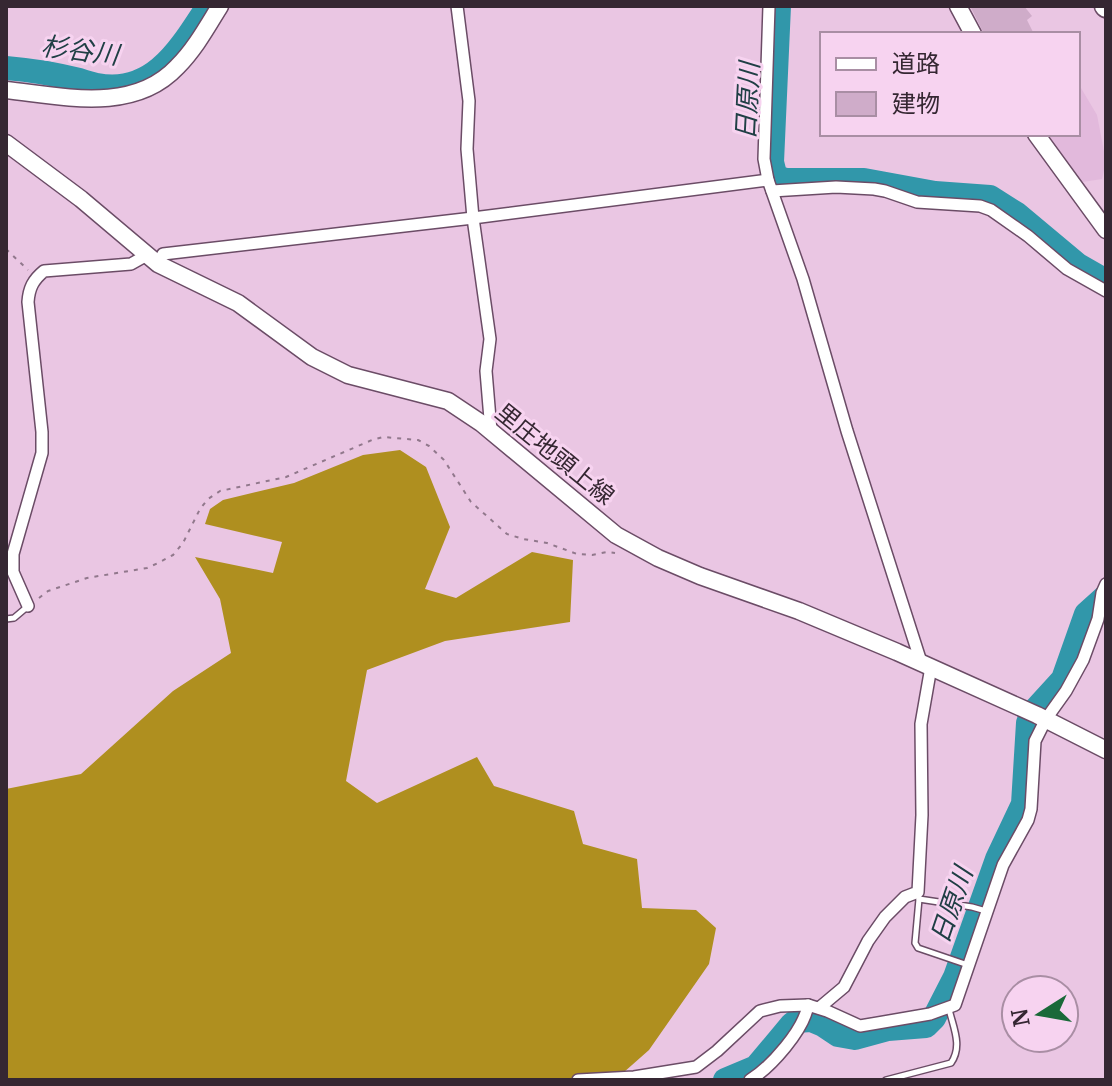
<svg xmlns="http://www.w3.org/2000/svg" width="1112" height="1086" viewBox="0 0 1112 1086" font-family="Merriweather,'Noto Sans JP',serif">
	<rect width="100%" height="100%" fill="#eac6e3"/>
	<!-- built -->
	<polygon fill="#e2b9dc" points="1078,83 1097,115 1106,162 1102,179 1083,182 1047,134 1078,134"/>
	<!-- forest -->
	<polygon fill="#af8f1f" points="400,450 426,467 450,527 425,589 456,598 532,552 573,560 570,622 445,641 367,670 346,781 377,803 477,757 494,786 574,811 583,844 637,859 642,908 696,910 716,928 709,964 649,1050 615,1080 6,1080 6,789 81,774 173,691 231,653 220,599 195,557 273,573 282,542 205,524 210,509 223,500 294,483 363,455"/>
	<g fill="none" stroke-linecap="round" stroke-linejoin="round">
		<!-- river -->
		<g stroke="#3197aa" stroke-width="24">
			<path d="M779,6l-7,156c3,12 3,16 15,18h77l71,13 55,4 27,17 61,51 28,16"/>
			<path d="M6,68c25,2 49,6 73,12 6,2 12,4 18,5 57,11 84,-38 111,-79"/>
			<polyline points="725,1080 756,1067 792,1024 796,1021 811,1020 823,1025 838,1035 855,1038 888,1029 926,1026 934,1018 955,977 997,859 1023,804 1028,723 1032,713 1063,679 1086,614 1106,596"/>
		</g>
	</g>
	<!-- building -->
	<polygon fill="#cfacc9" points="970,6 1024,6 1032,16 1027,20 1034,34 984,34"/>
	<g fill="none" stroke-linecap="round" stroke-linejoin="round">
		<defs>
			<g id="lane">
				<polyline points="6,619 14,618 27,607"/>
				<polyline points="919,897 919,899 972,907 986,911"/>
				<polyline points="919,899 915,943 918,948 968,965"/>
				<path d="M886,1080l65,-17c12,-17 2,-36 -2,-54"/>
			</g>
			<g id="street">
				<polyline points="457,6 469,101 467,149 473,218 490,339 486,371 491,431"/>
				<polyline points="769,6 764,159 768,180 803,279 847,431 921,662"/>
				<polyline points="772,191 836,187 874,189 885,191 917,202 980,206 991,210 1028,236 1067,269 1106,291"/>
				<polyline points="158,264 163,254 473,218 768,180"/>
				<path d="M28,606l-15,-34v-18l29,-101v-21l-14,-130c1,-14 5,-22 16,-31l87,-7 16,-9"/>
				<polyline points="819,1008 844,987 868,941 885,917 905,897 918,892 922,815 921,724 931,667"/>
				<polyline points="578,1080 634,1077 696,1067 717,1051 760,1011 780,1006 808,1005 827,1011 860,1026 930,1014 955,1005 1003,865 1028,820 1031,809 1035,741 1046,719 1066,691 1083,660 1098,619 1102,593 1106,584"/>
				<path d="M750,1080c21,-13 54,-50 58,-75"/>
			</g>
			<g id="secondary">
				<polyline points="958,6 973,34"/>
				<path d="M6,90c56,6 127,24 171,-23 18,-18 30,-40 43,-61"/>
				<polyline points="1036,134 1106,230"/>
				<polyline points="6,143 81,199 158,264 238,303 312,357 348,375 448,401 481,423 616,535 658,558 700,576 799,611 897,652 1037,715 1106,750"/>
			</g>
			<polyline id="highway" points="1105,6 1106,7"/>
		</defs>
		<!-- lane casing -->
		<use href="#lane" stroke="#6b4c66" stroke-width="8"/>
		<!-- street casing -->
		<use href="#street" stroke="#6b4c66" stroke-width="14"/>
		<!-- secondary casing -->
		<use href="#secondary" stroke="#6b4c66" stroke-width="19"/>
		<!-- highway casing -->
		<use href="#highway" stroke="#6b4c66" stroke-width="23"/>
		<!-- path -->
		<g stroke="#91788c" stroke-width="2" stroke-dasharray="4 6" stroke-linecap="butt">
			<polyline points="6,249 28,270"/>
			<polyline points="39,598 48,591 87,578 147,568 158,563 173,555 183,543 200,509 208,499 220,491 286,477 372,440 383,437 418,440 429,446 444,460 471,502 507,534 523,539 547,543 577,554 592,555 607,552 615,553"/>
		</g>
		<!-- lane -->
		<use href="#lane" stroke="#fff" stroke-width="5"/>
		<!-- street -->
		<use href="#street" stroke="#fff" stroke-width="11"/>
		<!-- secondary -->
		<use href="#secondary" stroke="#fff" stroke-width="16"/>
		<!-- highway -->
		<use href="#highway" stroke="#fff" stroke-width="20"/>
	</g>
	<g text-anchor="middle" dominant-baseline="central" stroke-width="6" stroke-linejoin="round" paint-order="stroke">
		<!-- street labels -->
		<g font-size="24" fill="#352732" stroke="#f7d3f0">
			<text transform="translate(555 454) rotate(39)">里庄地頭上線</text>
		</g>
		<!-- water labels -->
		<g font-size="26" font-style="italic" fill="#203f45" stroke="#f7d3f0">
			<text transform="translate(80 50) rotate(7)">杉谷川</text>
			<text transform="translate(747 101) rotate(-87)">日原川</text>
			<text transform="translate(951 905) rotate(-71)">日原川</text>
		</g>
	</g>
	<!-- border -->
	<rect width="1112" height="1086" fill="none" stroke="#352732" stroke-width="16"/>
	<!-- legend -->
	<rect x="820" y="32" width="260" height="104" fill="#f7d3f0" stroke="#a98ea4" stroke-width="2"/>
	<rect x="836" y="58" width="40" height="12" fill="#ffffff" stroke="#a98ea4" stroke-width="2"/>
	<text x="892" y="72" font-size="24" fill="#352732">道路</text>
	<rect x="836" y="92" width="40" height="24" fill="#cfacc9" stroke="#a98ea4" stroke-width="2"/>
	<text x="892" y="112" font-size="24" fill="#352732">建物</text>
	<!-- north arrow -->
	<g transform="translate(1040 1014) rotate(259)"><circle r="38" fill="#f7d3f0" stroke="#a98ea4" stroke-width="2"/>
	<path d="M0-6L14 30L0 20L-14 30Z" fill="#1a6939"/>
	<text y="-12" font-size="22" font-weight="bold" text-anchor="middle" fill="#352732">N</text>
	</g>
</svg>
